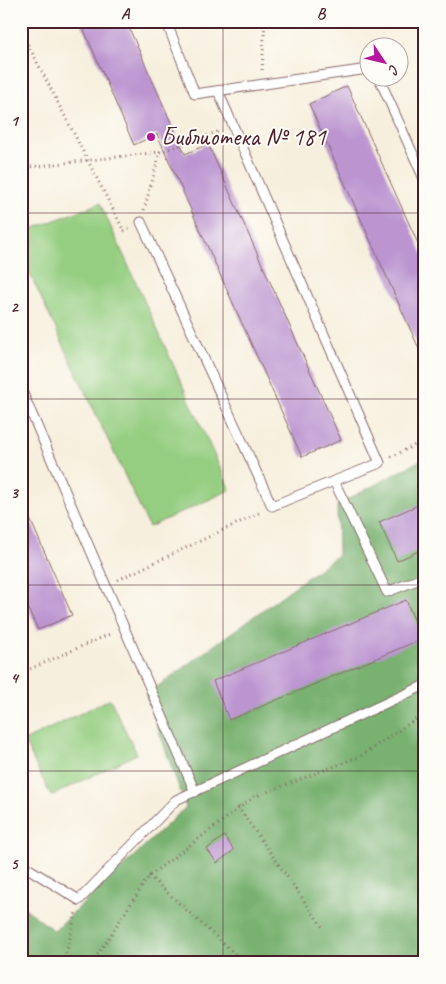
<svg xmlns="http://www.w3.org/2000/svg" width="446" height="984" viewBox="0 0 446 984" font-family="Caveat,sans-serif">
	<rect width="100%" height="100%" fill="#fdfcf7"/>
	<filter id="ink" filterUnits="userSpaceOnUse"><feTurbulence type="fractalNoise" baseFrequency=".02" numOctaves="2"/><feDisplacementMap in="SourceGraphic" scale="10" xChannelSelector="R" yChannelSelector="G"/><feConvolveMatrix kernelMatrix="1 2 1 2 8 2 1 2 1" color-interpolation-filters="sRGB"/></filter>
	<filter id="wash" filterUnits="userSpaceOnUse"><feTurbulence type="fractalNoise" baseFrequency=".0096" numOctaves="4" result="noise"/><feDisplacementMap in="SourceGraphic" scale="20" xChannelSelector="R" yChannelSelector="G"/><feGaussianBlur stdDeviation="1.12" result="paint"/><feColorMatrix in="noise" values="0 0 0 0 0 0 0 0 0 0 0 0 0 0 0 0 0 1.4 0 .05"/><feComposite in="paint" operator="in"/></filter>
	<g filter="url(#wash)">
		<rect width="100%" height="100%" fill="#f7efdd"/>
		<!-- green -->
		<g fill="#95ce81" stroke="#707656">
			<polygon points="100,203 230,490 149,527 21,255 21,233"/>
			<polygon points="110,699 137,754 51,796 24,741"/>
		</g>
		<!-- forest -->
		<polygon fill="#78b16f" stroke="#61684d" points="425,458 425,963 21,963 21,905 54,931 186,807 146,695 338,555 337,505"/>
		<g id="blocks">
			<!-- building -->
			<g fill="#bb94d0">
				<polygon points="80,21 126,21 185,154 208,144 341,440 302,457 157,134 134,145"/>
				<polygon points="347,86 425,259 425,362 309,104"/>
				<polygon points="21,498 72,615 38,630 21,593"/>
				<polygon points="425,502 425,548 397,561 379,522"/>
				<polygon points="406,600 422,639 229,720 213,681"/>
				<polygon points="224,836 234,850 217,863 207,849"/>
			</g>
		</g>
	</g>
	<g filter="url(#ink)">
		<use href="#blocks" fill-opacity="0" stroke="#876869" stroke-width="1"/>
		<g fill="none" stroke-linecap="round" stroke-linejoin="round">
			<defs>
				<g id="lane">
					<polyline points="166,21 195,94 368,69"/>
					<polyline points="379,78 425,181"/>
					<polyline points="218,91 380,463 334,481 387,592 425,577"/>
					<polyline points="141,222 272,506 334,481"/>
					<polyline points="21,389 195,792"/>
					<polyline points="21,864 79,900 176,800 425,685"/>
				</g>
			</defs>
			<!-- lane casing -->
			<use href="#lane" stroke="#876869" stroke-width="11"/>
			<!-- path -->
			<g stroke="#876869" stroke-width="3" stroke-dasharray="1 4" stroke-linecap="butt">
				<polyline points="21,31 124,231 129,228"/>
				<polyline points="262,70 265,21"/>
				<polyline points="21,168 160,152"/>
				<polyline points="144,210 160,152 220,131"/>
				<polyline points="391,457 425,440"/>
				<polyline points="118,580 261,512"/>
				<polyline points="21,673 112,633"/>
				<polyline points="238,807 324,929"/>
				<polyline points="149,876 245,963"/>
				<polyline points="64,963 76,912"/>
				<polyline points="92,963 149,876 254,797 361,756 425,713"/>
				<polyline points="298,963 300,961"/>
			</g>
			<!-- lane -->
			<use href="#lane" stroke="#fff" stroke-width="9"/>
		</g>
	</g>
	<!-- grid -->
	<path fill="none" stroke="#4a1f2b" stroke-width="1" stroke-opacity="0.55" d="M223,21v942M21,213h404M21,399h404M21,585h404M21,771h404"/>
	<!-- markers -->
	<circle fill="#b5179e" stroke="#fdfcf7" stroke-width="2" cx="151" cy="137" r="5"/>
	<g text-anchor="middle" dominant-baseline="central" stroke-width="4" stroke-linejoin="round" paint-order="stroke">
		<!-- poi labels -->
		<g font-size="25" fill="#4a1f2b" stroke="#fdfcf7" text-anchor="start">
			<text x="161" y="137">Библиотека № 181</text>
		</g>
	</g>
	<!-- margin -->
	<rect width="446" height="984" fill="none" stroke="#fdfcf7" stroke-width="55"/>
	<!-- north arrow -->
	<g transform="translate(384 62) rotate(125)"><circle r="24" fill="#fdfcf7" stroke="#b5a4a5"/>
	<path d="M0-4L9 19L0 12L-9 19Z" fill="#b5179e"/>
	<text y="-8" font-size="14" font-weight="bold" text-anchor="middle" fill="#4a1f2b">С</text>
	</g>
	<rect x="28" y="28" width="390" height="928" fill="none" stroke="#4a1f2b" stroke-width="2"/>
	<g font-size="16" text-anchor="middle" font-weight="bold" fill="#4a1f2b">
		<text x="125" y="19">A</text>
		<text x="321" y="19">B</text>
		<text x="14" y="126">1</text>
		<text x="14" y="312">2</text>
		<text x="14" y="498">3</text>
		<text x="14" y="683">4</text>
		<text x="14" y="869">5</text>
	</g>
</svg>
